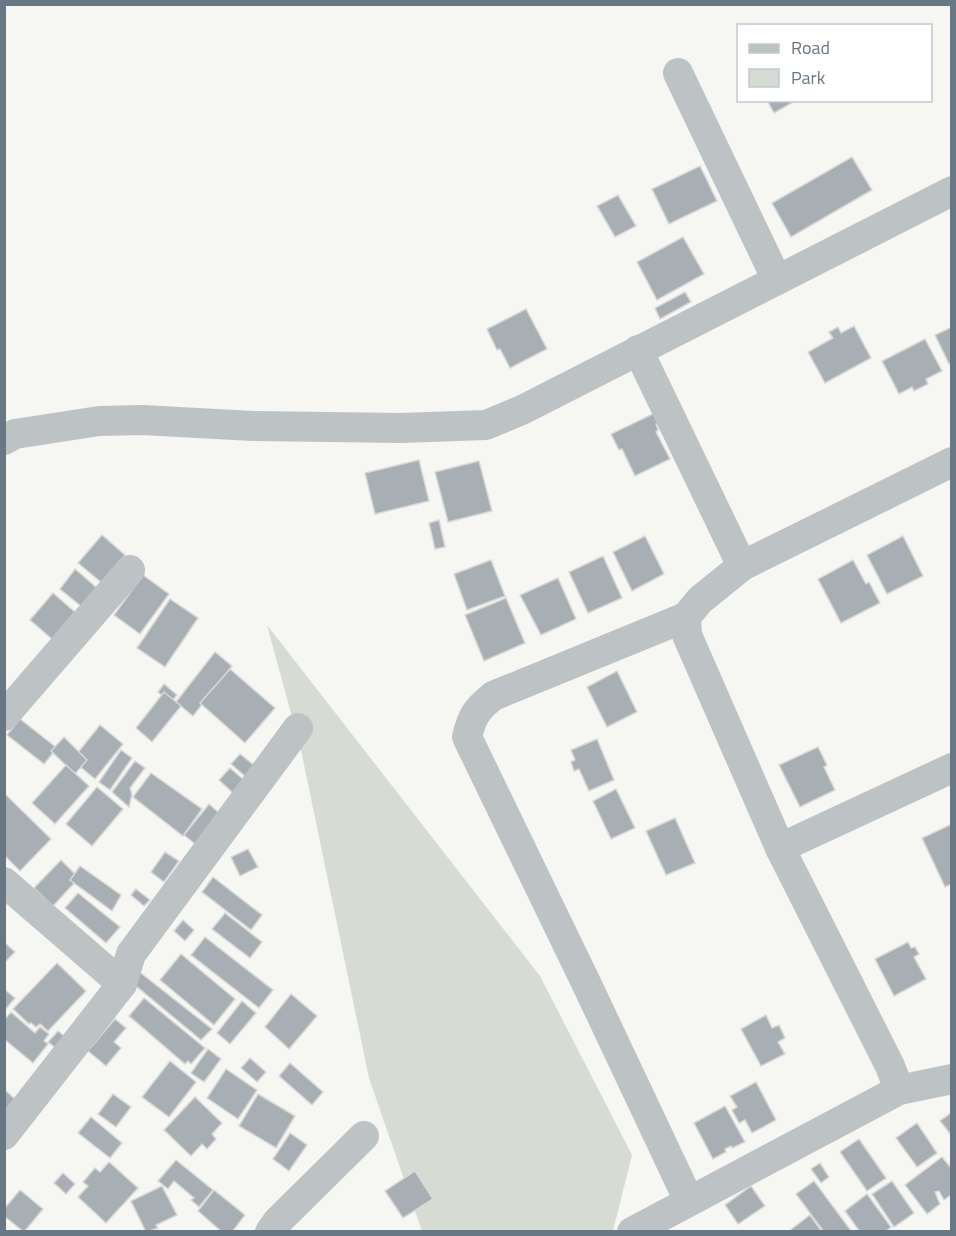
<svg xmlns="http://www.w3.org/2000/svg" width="956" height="1236" viewBox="0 0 956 1236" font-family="'Titillium Web',sans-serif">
	<rect width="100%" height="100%" fill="#f6f6f3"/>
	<!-- green -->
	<polygon fill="#d6dbd3" points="267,625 540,976 632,1155 613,1231 422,1231 369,1078 301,750"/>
	<!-- building -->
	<g fill="#a7afb4" stroke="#d8d8d6" stroke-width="1.5">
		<polygon points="767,100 797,100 774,113"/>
		<polygon points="852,157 872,190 791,237 772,203"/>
		<polygon points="700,166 717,201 669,224 652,189"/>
		<polygon points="618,195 636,226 615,237 597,206"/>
		<polygon points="683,237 704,274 657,300 637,262"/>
		<polygon points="685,292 691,302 660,319 655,308"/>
		<polygon points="526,309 547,349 510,368 500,349 497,350 487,329"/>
		<polygon points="854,326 871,358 825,383 808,352 833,338 829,332 838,327 841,333"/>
		<polygon points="952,327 952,362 949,364 935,335"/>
		<polygon points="925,339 942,371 926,379 928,384 914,391 912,387 899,394 882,361"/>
		<polygon points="657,412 661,421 656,424 658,430 656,432 670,459 635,476 622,449 619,450 611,434"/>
		<polygon points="419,460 429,501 375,514 365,473"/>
		<polygon points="479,461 492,511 448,522 435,472"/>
		<polygon points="439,520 445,547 435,549 429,523"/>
		<polygon points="102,535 125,555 102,583 78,563"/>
		<polygon points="645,536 664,574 632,591 613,552"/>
		<polygon points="903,536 923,576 887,594 867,555"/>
		<polygon points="603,556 622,598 588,613 569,572"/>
		<polygon points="491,560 505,596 467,610 454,574"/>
		<polygon points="853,560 866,584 869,582 880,603 841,623 818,579"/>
		<polygon points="75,569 97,588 82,607 60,589"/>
		<polygon points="143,575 169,594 140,634 114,615"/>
		<polygon points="558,578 576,619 541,635 520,595"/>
		<polygon points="53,593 75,612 52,639 30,620"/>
		<polygon points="506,598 525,643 484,661 465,615"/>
		<polygon points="170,599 198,618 165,667 137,648"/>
		<polygon points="215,652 232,666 193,716 176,702"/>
		<polygon points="230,669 275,708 245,743 200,703"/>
		<polygon points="617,671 637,712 607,727 587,687"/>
		<polygon points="164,684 177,695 170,703 158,692"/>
		<polygon points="164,692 181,706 152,742 136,728"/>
		<polygon points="20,719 57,748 44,764 7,735"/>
		<polygon points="100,725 123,744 95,779 72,760"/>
		<polygon points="64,737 87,760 75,774 51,751"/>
		<polygon points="597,739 614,780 589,791 579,769 574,771 571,762 575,760 571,750"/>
		<polygon points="818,747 827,765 824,767 835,790 800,807 779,765"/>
		<polygon points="121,750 132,758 110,790 99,782"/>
		<polygon points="240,754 255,766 246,777 231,764"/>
		<polygon points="135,761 145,768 130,788 132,794 129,807 112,792"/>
		<polygon points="66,765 89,786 55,824 32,803"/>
		<polygon points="230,768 244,780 233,793 219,780"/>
		<polygon points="151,773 202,809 183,836 133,797"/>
		<polygon points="97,787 123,809 92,846 66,824"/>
		<polygon points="616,789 635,828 611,839 593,801"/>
		<polygon points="4,793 51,839 20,871 4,855"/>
		<polygon points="209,804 219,813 195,844 184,835"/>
		<polygon points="675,818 695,863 666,875 646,831"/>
		<polygon points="952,824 952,884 945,887 922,838"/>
		<polygon points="248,849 258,867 240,876 231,857"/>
		<polygon points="165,852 179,861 164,882 151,872"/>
		<polygon points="61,860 79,878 53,906 34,888"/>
		<polygon points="80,866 121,895 112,911 70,880"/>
		<polygon points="213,877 262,915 251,930 202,892"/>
		<polygon points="136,889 150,900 144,906 131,895"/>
		<polygon points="78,893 120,927 106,943 65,908"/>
		<polygon points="225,913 262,942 250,958 212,929"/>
		<polygon points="183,920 194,930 185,941 174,931"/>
		<polygon points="205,937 273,990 259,1008 191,955"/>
		<polygon points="4,942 15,952 4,963"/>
		<polygon points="908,942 911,948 915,947 919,954 914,957 926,979 894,996 875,959"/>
		<polygon points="181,954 235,999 214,1025 160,980"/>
		<polygon points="57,963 86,991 48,1031 40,1024 36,1027 31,1023 29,1024 13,1009"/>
		<polygon points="137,970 212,1029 201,1040 130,981"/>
		<polygon points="4,989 15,998 4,1011"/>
		<polygon points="291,994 317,1016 289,1049 265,1027"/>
		<polygon points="144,998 205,1048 191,1064 188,1061 185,1064 129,1016"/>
		<polygon points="242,1001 256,1013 230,1044 217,1033"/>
		<polygon points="11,1012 35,1033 40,1027 49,1034 44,1041 48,1044 33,1063 4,1039 4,1020"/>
		<polygon points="766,1015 772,1028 779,1025 785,1038 778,1042 785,1054 761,1066 741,1029"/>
		<polygon points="115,1019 126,1028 114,1042 121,1048 106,1066 88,1051"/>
		<polygon points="58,1031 70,1041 61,1052 48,1042"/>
		<polygon points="208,1049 221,1059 204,1082 191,1073"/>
		<polygon points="250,1058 266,1072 257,1082 241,1068"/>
		<polygon points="170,1061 196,1082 169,1117 142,1097"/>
		<polygon points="290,1063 323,1092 312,1105 279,1076"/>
		<polygon points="226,1069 257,1090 238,1119 207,1098"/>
		<polygon points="756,1082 776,1120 752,1133 745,1120 739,1123 732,1110 737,1107 730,1096"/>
		<polygon points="4,1089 18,1102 4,1117"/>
		<polygon points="113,1094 131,1107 116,1127 98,1114"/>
		<polygon points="258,1094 295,1116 276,1148 239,1126"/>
		<polygon points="195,1097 222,1123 212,1134 216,1139 207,1149 202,1144 191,1156 164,1130"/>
		<polygon points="725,1106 745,1142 732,1148 731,1146 725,1149 726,1152 713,1159 694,1123"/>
		<polygon points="952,1112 952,1136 940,1121"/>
		<polygon points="91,1117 122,1143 110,1158 78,1133"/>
		<polygon points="917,1123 937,1153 917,1167 896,1138"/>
		<polygon points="290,1133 307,1145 289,1171 273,1159"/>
		<polygon points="859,1139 886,1178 867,1191 840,1152"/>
		<polygon points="942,1157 952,1169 952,1194 944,1200 939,1191 935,1192 940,1204 927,1214 905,1185"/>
		<polygon points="176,1160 213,1190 199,1207 191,1200 194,1198 174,1181 168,1189 158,1181"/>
		<polygon points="109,1162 138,1188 106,1223 78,1197 88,1186 83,1182 95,1168 100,1172"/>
		<polygon points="820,1163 829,1177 821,1183 811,1169"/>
		<polygon points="415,1171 433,1199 403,1218 385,1191"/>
		<polygon points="63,1173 75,1184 66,1194 54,1183"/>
		<polygon points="814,1181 852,1232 824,1232 796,1194"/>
		<polygon points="892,1181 914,1213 894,1227 872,1194"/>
		<polygon points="162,1186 177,1215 156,1225 158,1228 146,1232 131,1201"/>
		<polygon points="751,1186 765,1206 738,1224 725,1205"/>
		<polygon points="20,1190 43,1209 24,1232 4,1216 4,1209"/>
		<polygon points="214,1190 245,1215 232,1232 222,1232 198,1211"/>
		<polygon points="867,1194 891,1227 885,1232 860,1232 845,1211"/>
		<polygon points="810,1215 822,1232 790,1232 789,1231"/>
	</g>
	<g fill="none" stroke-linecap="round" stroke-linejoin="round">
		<!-- minor -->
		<g stroke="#bdc2c5" stroke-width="30">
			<polyline points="678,73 777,280"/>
			<polyline points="638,350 742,566"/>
			<polyline points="4,440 15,434 99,421 142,420 253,426 401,428 486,425 522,410 952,191"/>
			<path d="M686,617l-193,79c-17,14 -21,20 -26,41l122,252 100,212"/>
			<polyline points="4,716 130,570"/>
			<polyline points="780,848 952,768"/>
			<polyline points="4,882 122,984"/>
			<polyline points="899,1090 890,1066 780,848 687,635 686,617 700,600 742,566 952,462"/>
			<polyline points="4,1135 122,984 131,954 298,728"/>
			<polyline points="270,1232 277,1222 364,1136"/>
			<polyline points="632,1232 899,1090 952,1079"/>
		</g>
	</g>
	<!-- border -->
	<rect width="956" height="1236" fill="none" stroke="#677783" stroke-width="12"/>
	<!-- legend -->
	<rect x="737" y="24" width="195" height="78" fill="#ffffff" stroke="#c2c9cd" stroke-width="1.5"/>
	<rect x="749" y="44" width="30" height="9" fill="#bdc2c5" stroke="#c2c9cd" stroke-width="1.5"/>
	<text x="791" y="54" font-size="18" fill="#677783">Road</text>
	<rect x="749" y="69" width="30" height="18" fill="#d6dbd3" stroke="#c2c9cd" stroke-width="1.5"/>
	<text x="791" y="84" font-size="18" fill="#677783">Park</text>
</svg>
